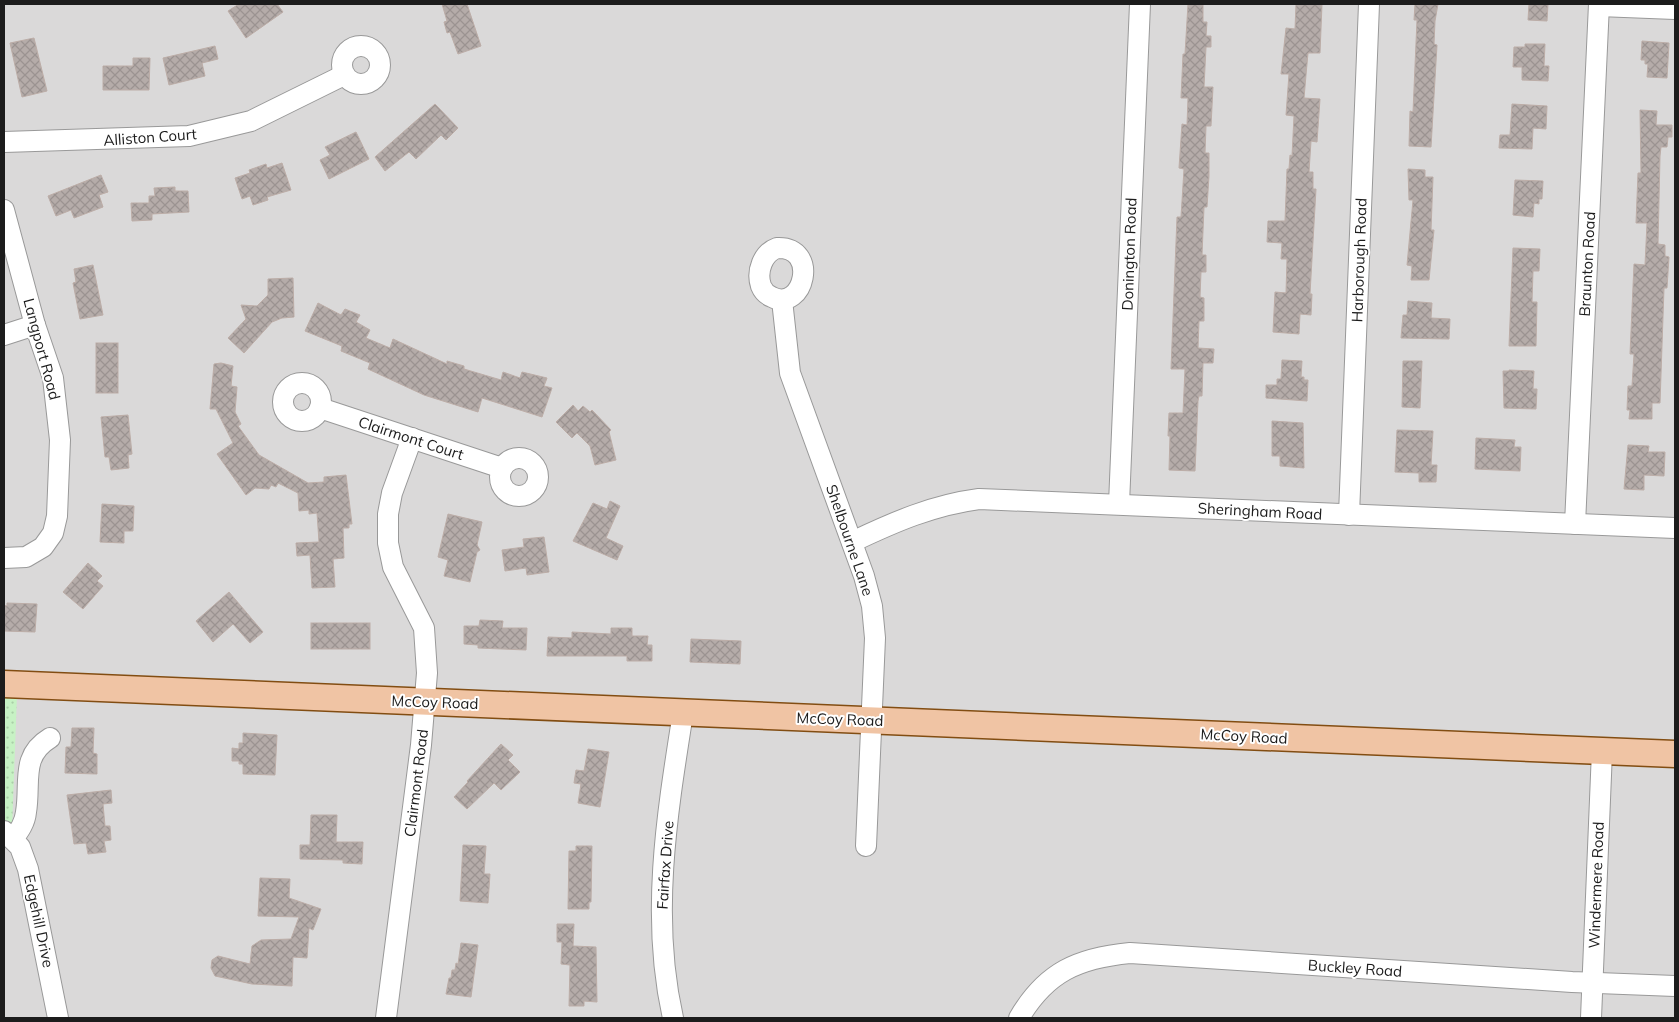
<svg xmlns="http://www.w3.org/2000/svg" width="1679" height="1022" viewBox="0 0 1679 1022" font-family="Mulish,sans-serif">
	<defs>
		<pattern id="park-dots" width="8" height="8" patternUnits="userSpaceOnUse" patternTransform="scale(1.25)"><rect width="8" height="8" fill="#c7f2c4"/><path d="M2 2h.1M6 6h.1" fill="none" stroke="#aacfa8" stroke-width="1.8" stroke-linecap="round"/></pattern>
		<pattern id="building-cross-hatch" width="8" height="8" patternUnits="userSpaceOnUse" patternTransform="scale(1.25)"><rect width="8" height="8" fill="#b5aca9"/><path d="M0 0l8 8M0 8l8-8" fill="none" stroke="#9b9391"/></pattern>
	</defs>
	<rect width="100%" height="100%" fill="#ece8e3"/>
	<!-- residential -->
	<rect fill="#dad9d9" x="4" y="4" width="1671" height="1014"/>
	<!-- park -->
	<polygon fill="url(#park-dots)" points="4,694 17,695 12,829 4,825"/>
	<!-- building -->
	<g fill="url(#building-cross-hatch)" stroke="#bcada7">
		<polygon points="239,4 277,4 283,12 246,38 228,11"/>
		<polygon points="442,4 467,4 481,46 458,54 450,32 447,33 444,22 447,21"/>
		<polygon points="1188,4 1203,4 1203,22 1207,22 1206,36 1211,36 1211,47 1206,47 1204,87 1213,87 1211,126 1206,126 1205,153 1209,153 1209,176 1207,207 1204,207 1202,255 1206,255 1206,272 1201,272 1200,297 1204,298 1204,321 1199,321 1198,348 1214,349 1213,363 1203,363 1202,396 1199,396 1198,401 1195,471 1169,470 1170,436 1168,436 1169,413 1183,413 1185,369 1171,369 1177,217 1181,217 1184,169 1179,168 1182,124 1187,125 1188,98 1181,98 1183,54 1185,54"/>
		<polygon points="1296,4 1322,4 1320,53 1308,53 1306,75 1304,98 1320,99 1317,142 1311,141 1309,172 1313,172 1313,189 1316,189 1310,294 1312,294 1311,315 1300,314 1299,334 1273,332 1275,292 1286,293 1287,259 1281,259 1282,243 1267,242 1268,221 1285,221 1287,169 1289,169 1290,155 1292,156 1294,116 1286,115 1289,74 1281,74 1286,28 1295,29"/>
		<polygon points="1415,4 1438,4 1435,21 1434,44 1437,45 1431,147 1409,146 1410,111 1413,112 1417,20 1414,20"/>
		<polygon points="1529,4 1548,4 1547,21 1528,20"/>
		<polygon points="34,38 47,91 22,97 10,43"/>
		<polygon points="1642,41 1669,43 1667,78 1647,77 1648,64 1645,64 1645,60 1641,60"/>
		<polygon points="1525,44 1545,44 1544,66 1549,66 1548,81 1522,80 1522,67 1513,67 1514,47 1525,47"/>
		<polygon points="215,46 218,59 202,63 205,76 169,85 163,58"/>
		<polygon points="133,58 150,58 149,90 103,90 103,66 133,66"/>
		<polygon points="435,104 458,128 446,140 441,135 416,159 409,152 385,171 375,157"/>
		<polygon points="1512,104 1547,106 1546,129 1533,128 1532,149 1499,148 1500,135 1510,135"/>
		<polygon points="1640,110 1657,111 1656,125 1672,125 1672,137 1668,137 1667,147 1661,147 1660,156 1658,244 1665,245 1665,256 1669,257 1667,288 1664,288 1660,403 1652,403 1652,419 1629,419 1630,410 1627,410 1628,386 1632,386 1634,354 1630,354 1634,264 1645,265 1647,223 1636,223 1638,173 1641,173"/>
		<polygon points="356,132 369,159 329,179 320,160 330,155 325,147"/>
		<polygon points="282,163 291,190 267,197 268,200 253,205 250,196 242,199 235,178 250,173 249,170 266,164 267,168"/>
		<polygon points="1408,169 1425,170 1425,177 1433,177 1431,230 1434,230 1429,280 1411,280 1412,266 1407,265 1413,200 1409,200"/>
		<polygon points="101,175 108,192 99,195 103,207 74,218 71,210 56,216 48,196"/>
		<polygon points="1515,180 1543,181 1542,199 1539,199 1539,204 1534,203 1533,217 1513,215"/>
		<polygon points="175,187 175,191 188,191 189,212 152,214 152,220 132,221 131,203 149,203 149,196 155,196 154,188"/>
		<polygon points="1513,248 1540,249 1539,271 1533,271 1532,302 1537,302 1536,346 1509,346"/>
		<polygon points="93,265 103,315 80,319 73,283 76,282 74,269"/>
		<polygon points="293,278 294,317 282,318 272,322 244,353 228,338 246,319 241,305 257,306 268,295 268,279"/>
		<polygon points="1408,301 1432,303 1431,318 1450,319 1449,339 1401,338 1403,315 1407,315"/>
		<polygon points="318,303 341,315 345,309 360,315 356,322 370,330 366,338 390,348 393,339 447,364 447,361 464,366 464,369 501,380 503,372 520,378 522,372 547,378 544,386 552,388 542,417 482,398 478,412 424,395 368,369 370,363 341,351 342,346 305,331"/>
		<rect x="96" y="343" width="22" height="50"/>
		<polygon points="1282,360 1302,361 1301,377 1304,377 1304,380 1308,380 1307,401 1266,398 1266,385 1277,385 1277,379 1281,379"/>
		<polygon points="1403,361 1422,361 1420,408 1402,407"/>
		<polygon points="221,363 233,366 231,386 237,387 235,412 241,424 238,426 259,455 308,483 324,482 324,477 346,475 352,524 349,524 349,528 343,528 344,558 333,559 335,587 312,588 310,555 297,556 296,543 319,542 317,513 309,514 309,510 299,511 298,493 278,483 276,487 271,485 269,489 255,488 246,495 217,454 233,443 216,409 210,409 214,364"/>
		<polygon points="1509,370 1534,371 1533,389 1537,389 1536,409 1504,408 1503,371 1509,371"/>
		<polygon points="573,405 578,411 583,406 590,412 592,410 611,430 609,432 616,460 595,465 590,446 577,433 572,438 556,422"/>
		<polygon points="128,415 132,454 128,455 129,468 111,470 109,457 105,457 101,417"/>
		<polygon points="1272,421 1303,423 1304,468 1280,466 1280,456 1272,456"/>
		<polygon points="1397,430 1433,431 1431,465 1437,465 1436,482 1419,482 1419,473 1395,472"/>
		<polygon points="1476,438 1515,440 1514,447 1521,447 1520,471 1475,469"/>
		<polygon points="1628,445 1649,446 1648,452 1665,452 1664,476 1644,475 1644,490 1624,489"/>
		<polygon points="610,501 620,506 606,538 623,546 617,560 573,541 593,503 607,509"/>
		<polygon points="102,504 134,506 133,531 124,531 124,543 100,542"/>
		<polygon points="448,514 482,522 477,545 480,550 477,552 470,582 444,576 448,560 438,557"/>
		<polygon points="544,537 549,572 527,575 526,568 505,571 502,550 524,547 523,539"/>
		<polygon points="88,563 102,576 97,581 103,586 83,609 63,592"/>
		<polygon points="229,592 263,632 250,643 233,624 213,642 196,621"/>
		<polygon points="7,603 37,604 35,632 4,631 4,605 7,606"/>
		<polygon points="480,620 503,621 502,628 527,628 526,650 478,648 478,645 464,644 464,626 479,626"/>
		<rect x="311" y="623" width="59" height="26"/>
		<polygon points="611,628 632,628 632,636 648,636 647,645 652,645 652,661 627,661 627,656 547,656 548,637 572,638 572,632 611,634"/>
		<polygon points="691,639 741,641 740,664 690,662"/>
		<polygon points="72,728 94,728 93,753 97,754 97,774 65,773 66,747 71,747"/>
		<polygon points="243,733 277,735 275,775 243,774 243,764 239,764 239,761 232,761 232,748 239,749 239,743 243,743"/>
		<polygon points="501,744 513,755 508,760 520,772 501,790 494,783 467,809 454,797 468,782 467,781"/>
		<polygon points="588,749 609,752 600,807 578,803 581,784 574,783 576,770 584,771"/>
		<polygon points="111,790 112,803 103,804 105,826 110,826 111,840 104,841 106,852 88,854 86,843 74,844 67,795"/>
		<polygon points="311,815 337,815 336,842 363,842 362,864 343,863 343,860 300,859 300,845 310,845"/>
		<polygon points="463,845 486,846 484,874 490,874 488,903 460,901"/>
		<polygon points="576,846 592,846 591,902 589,902 589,909 568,909 569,851 576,851"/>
		<polygon points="260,878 290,879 289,898 321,909 313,930 309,928 307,958 293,957 292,986 252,984 215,976 211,968 212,960 218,956 250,964 252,946 261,940 291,939 299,917 258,916"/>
		<polygon points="557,924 574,924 573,946 596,947 597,1002 584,1001 584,1006 569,1006 570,965 561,964 562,942 557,942"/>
		<polygon points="461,943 478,945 471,997 446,994 449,978 451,978 452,970 455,970 456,963 458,964"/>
	</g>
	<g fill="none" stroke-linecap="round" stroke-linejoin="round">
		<defs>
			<g id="minor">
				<polyline points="1599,6 1675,9"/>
				<circle cx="361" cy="65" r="19"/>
				<polyline points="4,142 189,136 251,121 344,75"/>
				<polyline points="4,210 35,325 53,378 60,440 57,516 53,533 43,547 26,557 4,558"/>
				<path d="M777,248c43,-2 27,65 -5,49 -5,-2 -9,-6 -11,-11 -5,-15 2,-33 16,-38z"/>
				<polyline points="782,300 790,373 864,576 872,606 875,638 866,846"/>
				<polyline points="4,335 35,325"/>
				<circle cx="302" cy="402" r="19"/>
				<polyline points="320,408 502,468"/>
				<circle cx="519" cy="477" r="19"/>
				<polyline points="1119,504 1140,4"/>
				<polyline points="1349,515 1369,4"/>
				<polyline points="1575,524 1599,4"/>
				<path d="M852,542c42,-20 81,-37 127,-43l696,29"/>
				<polyline points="4,831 20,847 28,869 58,1018"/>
				<path d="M13,839c6,-8 12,-16 13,-27 5,-29 -6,-56 24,-74"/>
				<polyline points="386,1018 421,745 427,673 424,628 393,567 388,543 388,514 392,493 412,438"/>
				<path d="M673,1018c-23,-101 -6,-204 10,-305"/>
				<path d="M1019,1018c27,-46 59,-60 111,-65l442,29 103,4"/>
				<polyline points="1591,1018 1602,751"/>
			</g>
			<polyline id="major" points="4,684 1675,754"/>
		</defs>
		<!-- minor casing -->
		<use href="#minor" stroke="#999" stroke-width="22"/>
		<!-- major casing -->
		<use href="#major" stroke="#824d12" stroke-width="29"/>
		<!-- minor -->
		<use href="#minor" stroke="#fff" stroke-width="20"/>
		<!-- major -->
		<use href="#major" stroke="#f0c4a4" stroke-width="26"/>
	</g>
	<g text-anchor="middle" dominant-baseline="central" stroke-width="4" stroke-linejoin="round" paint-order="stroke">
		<!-- street labels -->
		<g font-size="15" fill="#1c1c1c" stroke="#fff">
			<text transform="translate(150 137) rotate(-4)">Alliston Court</text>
			<text transform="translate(1129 254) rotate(-88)">Donington Road</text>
			<text transform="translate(1359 260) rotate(-88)">Harborough Road</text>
			<text transform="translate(1587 264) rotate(-87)">Braunton Road</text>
			<text transform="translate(42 349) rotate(75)">Langport Road</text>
			<text transform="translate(411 438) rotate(18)">Clairmont Court</text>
			<text transform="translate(1260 511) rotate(3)">Sheringham Road</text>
			<text transform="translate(850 540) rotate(71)">Shelbourne Lane</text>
			<text transform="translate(435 702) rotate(2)">McCoy Road</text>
			<text transform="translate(840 719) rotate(2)">McCoy Road</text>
			<text transform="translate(1244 736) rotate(3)">McCoy Road</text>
			<text transform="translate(416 783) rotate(-83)">Clairmont Road</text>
			<text transform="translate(665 865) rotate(-86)">Fairfax Drive</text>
			<text transform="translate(1596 885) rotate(-88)">Windermere Road</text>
			<text transform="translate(39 921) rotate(78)">Edgehill Drive</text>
			<text transform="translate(1355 968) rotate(4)">Buckley Road</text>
		</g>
	</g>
	<!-- border -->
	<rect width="1679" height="1022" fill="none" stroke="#1c1c1c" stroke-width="10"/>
</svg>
